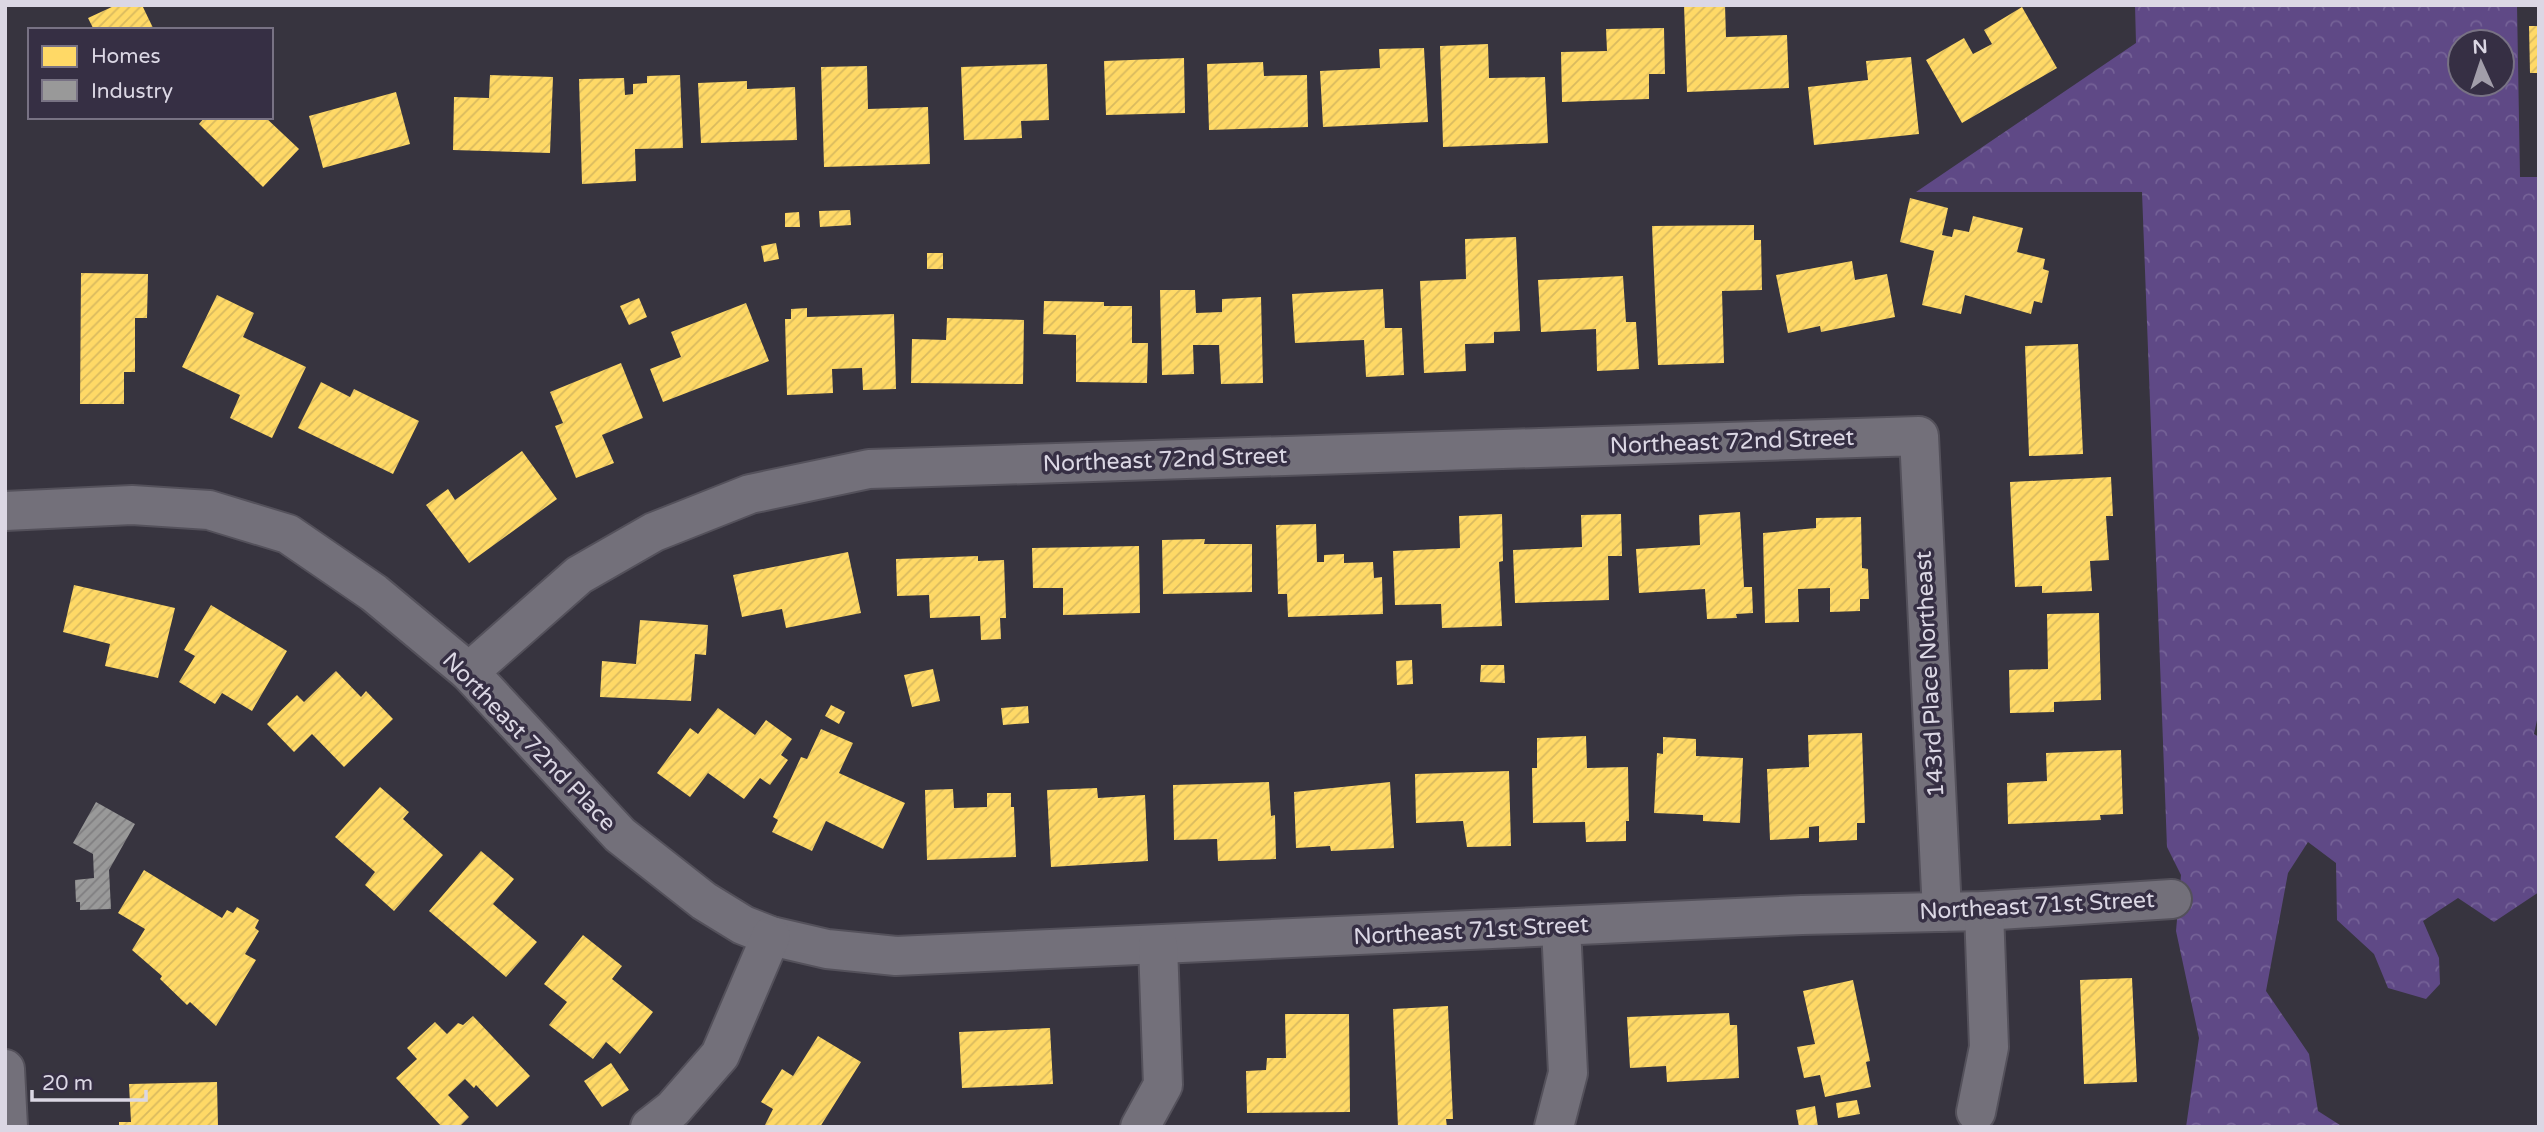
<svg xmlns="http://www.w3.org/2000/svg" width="2544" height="1132" viewBox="0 0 2544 1132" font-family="'Varela Round',sans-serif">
	<defs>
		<pattern id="forest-crowns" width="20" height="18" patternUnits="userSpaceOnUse" patternTransform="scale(1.75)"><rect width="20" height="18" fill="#5f4986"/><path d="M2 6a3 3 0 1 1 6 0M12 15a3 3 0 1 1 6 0" fill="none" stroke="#756297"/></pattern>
		<pattern id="homes-hatch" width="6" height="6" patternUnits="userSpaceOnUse" patternTransform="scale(1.75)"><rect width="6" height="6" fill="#ffd966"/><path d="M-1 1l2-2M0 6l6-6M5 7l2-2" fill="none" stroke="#d9ba5f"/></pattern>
		<pattern id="industry-hatch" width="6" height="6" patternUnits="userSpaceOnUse" patternTransform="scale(1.75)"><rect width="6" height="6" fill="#999"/><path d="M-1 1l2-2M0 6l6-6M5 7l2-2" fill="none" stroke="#7f7e80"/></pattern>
	</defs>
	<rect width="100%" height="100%" fill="#37343f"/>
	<!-- forest -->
	<path fill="url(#forest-crowns)" fill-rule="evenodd" d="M2135,5h382l3,172h19v534l-5,23 5,3v155l-45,30 -36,-24 -35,23 16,37 1,26 -14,15 -38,-11 -14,-34 -37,-34 -1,-57 -28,-21 -20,31 -22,118 43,63 9,57 25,16h-157l13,-89 -23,-107 5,-56 -14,-28 -25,-655h-226l220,-149zM2460,42h42v42h-42z"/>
	<!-- homes -->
	<g fill="url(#homes-hatch)">
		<polygon points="116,5 142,5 154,30 94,30 88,18"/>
		<polygon points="1684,5 1725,5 1726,37 1787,35 1789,88 1687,92"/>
		<polygon points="2022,7 2057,68 1962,123 1926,60 1964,38 1973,54 1992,44 1984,30"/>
		<polygon points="2529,26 2539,26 2539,73 2530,73"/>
		<polygon points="1664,28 1665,74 1649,74 1649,99 1562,102 1561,52 1607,51 1606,29"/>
		<polygon points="1488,44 1489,78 1545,77 1548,143 1443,147 1440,46"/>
		<polygon points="1424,48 1428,122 1323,127 1320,71 1380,68 1379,49"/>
		<polygon points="1911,57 1919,134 1814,145 1808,87 1868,80 1866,61"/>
		<polygon points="1184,58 1185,113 1106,115 1104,61"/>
		<polygon points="1263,62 1264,76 1307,75 1308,127 1209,130 1207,64"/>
		<polygon points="1047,64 1049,120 1021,121 1022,138 964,140 961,67"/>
		<polygon points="867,66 868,109 928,107 930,164 824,167 821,67"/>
		<polygon points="490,75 553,77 550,153 453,150 454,97 489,98"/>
		<polygon points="680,75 683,148 635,149 636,181 582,184 579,79 624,78 625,95 633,94 633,84 647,83 647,76"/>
		<polygon points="747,81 747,89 795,87 797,140 701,143 698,83"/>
		<polygon points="396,92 410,144 323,168 309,116"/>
		<polygon points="205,117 265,117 299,149 263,187 199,124"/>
		<polygon points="1910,198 1948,208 1942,235 1952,237 1954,229 1969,232 1973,216 2023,228 2017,252 2045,259 2043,269 2049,271 2042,303 2034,301 2031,314 1965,295 1961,314 1922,305 1934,251 1900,242"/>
		<polygon points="850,210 851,225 820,227 819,211"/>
		<polygon points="799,212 800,227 785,227 785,213"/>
		<polygon points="1754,225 1754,240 1761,240 1762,290 1722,291 1724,363 1658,365 1652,226"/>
		<polygon points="1516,237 1520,331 1494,332 1494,343 1465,344 1466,371 1424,373 1420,281 1466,279 1465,239"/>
		<polygon points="776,243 779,259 764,262 761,246"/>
		<rect x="927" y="253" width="16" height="16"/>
		<polygon points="1852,261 1855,280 1887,274 1895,317 1821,332 1820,326 1788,333 1776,275"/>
		<polygon points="81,273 148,274 147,318 135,318 135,372 124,372 124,404 80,404"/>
		<polygon points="1623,276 1626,322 1636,322 1639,369 1597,371 1596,329 1541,332 1538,280"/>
		<polygon points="1383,289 1385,328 1402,328 1404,375 1366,377 1364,340 1295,343 1292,294"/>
		<polygon points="1160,290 1195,290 1196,313 1222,312 1222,299 1261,297 1263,383 1221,384 1219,345 1193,345 1194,374 1162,375"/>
		<polygon points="217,295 254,313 243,337 306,367 272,438 230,418 240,395 182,367"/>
		<polygon points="639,298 647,317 629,325 620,306"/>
		<polygon points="1044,301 1104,302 1104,306 1132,306 1132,343 1148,343 1147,383 1076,382 1076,335 1043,334"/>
		<polygon points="746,303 769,361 663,402 650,369 681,357 671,332"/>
		<polygon points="807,308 807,317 894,314 896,389 863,390 862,368 832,369 833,393 787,395 785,319 791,319 791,309"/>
		<polygon points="947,318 1024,320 1023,384 911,383 912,339 946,340"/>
		<polygon points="2078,344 2083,454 2029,456 2025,346"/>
		<polygon points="621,363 643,418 602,435 614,463 576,478 555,426 563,423 550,392"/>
		<polygon points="321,382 350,397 354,389 419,421 393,474 298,428"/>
		<polygon points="522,451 557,499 469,563 426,505 448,489 455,500"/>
		<polygon points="2111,477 2113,516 2106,516 2109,560 2090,561 2092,591 2042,593 2042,586 2015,587 2010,482"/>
		<polygon points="1740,512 1744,587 1752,587 1753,613 1736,614 1737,618 1707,619 1705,589 1639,593 1636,549 1700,545 1699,515"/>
		<polygon points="1502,514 1503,561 1499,562 1502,626 1442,628 1441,604 1395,605 1393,551 1460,548 1459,516"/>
		<polygon points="1621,514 1622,556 1608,556 1609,600 1515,603 1513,550 1582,547 1581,515"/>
		<polygon points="1861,517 1862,568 1868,569 1869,599 1860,599 1860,611 1830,612 1830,588 1798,589 1799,622 1765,623 1763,533 1816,528 1816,518"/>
		<polygon points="1316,524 1317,562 1324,562 1324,555 1344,554 1344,563 1373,562 1374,578 1382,577 1383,614 1288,617 1287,594 1278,594 1276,525"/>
		<polygon points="1205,539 1204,544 1252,544 1252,592 1163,594 1162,540"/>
		<polygon points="1139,546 1140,613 1063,615 1063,588 1033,588 1032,548"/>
		<polygon points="848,552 861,613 786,628 782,609 742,617 733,575"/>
		<polygon points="978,556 978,561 1004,560 1006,618 1000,618 1001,639 981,640 980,616 930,618 929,595 897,596 896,559"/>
		<polygon points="74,585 175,608 158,678 105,666 110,644 63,632"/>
		<polygon points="211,605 287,651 252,711 222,693 215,704 179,682 195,656 184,650"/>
		<polygon points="2099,613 2101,700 2054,702 2054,712 2010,713 2009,670 2048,669 2047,614"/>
		<polygon points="640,620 708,625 706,655 695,654 691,701 600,697 602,661 636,664"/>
		<polygon points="1412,660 1413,684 1397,685 1396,661"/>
		<polygon points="1481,665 1504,665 1505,683 1480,682"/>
		<polygon points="933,669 940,701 912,707 904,675"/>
		<polygon points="336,671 361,697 366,691 393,719 344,767 312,734 294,752 267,724 297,695 304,702"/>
		<polygon points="831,705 845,712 839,724 825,716"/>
		<polygon points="1028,706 1029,723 1003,725 1001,708"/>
		<polygon points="718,708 755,735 766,720 792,739 781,755 788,760 770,785 760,778 744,799 708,773 690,797 657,773 690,728 698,734"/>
		<polygon points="821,729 853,743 839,773 905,803 883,849 826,821 812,851 772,832 778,820 773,817 801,757 807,759"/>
		<polygon points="1862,733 1865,823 1857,823 1857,840 1819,842 1819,826 1809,827 1809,838 1770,840 1767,769 1809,767 1808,735"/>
		<polygon points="1586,736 1587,768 1628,767 1629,821 1626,821 1626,841 1586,842 1585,822 1533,823 1532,768 1537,768 1537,738"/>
		<polygon points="1663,737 1696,739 1696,756 1743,758 1740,823 1703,821 1703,815 1654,813 1657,753 1663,754"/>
		<polygon points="2121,750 2123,814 2100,815 2101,820 2008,824 2007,783 2047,781 2046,753"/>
		<polygon points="1509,771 1511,846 1467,847 1463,821 1416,823 1415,774"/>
		<polygon points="1269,782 1271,816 1275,815 1276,859 1218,861 1217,839 1174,840 1173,785"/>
		<polygon points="1390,782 1394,848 1331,851 1330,846 1296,848 1294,792"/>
		<polygon points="380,787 409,812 403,819 443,855 394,911 365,885 375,872 335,837"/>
		<polygon points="1097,788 1098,798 1145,795 1148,861 1051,867 1047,790"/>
		<polygon points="953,789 954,808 987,807 987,793 1011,793 1011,807 1014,807 1016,857 927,860 925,790"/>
		<polygon points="481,851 514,879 493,904 537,942 506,977 429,911"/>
		<polygon points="144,870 222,918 227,910 233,913 237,907 259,920 255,928 259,931 245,954 256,960 216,1026 190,1002 187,1005 160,979 162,976 132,950 145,929 118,913"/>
		<polygon points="583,935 622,966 612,979 653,1012 620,1054 606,1042 593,1059 549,1025 567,1002 544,984"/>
		<polygon points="2132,978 2137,1082 2084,1084 2080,980"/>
		<polygon points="1853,980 1870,1061 1866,1062 1871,1087 1825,1097 1820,1075 1804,1078 1797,1047 1815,1044 1803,991"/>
		<polygon points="1448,1006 1453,1119 1446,1119 1447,1127 1398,1127 1393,1009"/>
		<polygon points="1729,1013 1730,1025 1737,1025 1739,1078 1667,1082 1666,1066 1630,1068 1627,1017"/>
		<polygon points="1285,1014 1349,1014 1350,1112 1247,1113 1246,1071 1266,1070 1267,1058 1286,1058"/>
		<polygon points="473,1016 530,1076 497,1107 476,1085 474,1088 465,1079 448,1095 469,1117 459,1127 442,1127 396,1078 417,1059 407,1048 435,1022 447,1034 458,1023 463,1025"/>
		<polygon points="1050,1028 1053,1084 962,1088 959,1032"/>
		<polygon points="818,1036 861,1062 820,1127 764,1127 773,1109 761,1102 782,1069 793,1076"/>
		<polygon points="611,1063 629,1090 602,1107 584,1081"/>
		<polygon points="217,1082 218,1127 119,1127 119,1122 131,1122 129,1084"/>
		<polygon points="1857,1100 1860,1114 1838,1118 1836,1103"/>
		<polygon points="1815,1106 1818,1127 1799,1127 1796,1110"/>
	</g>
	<!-- industry -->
	<polygon fill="url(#industry-hatch)" points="96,802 135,824 109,870 111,909 80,910 80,902 76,902 75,880 94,878 93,854 73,843"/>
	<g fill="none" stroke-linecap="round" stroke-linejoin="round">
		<defs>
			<g id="minor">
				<polyline points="5,511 132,505 209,510 288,534 374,593 469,672 620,835 704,901 743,925 771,936 827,949 896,956 1802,915 1984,911 2172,899"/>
				<polyline points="469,672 579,575 654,532 750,494 869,469 1919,436 1942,912"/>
				<polyline points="1976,1112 1989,1047 1984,911"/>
				<polyline points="650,1127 673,1109 720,1055 771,936"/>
				<polyline points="1140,1127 1163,1085 1158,945"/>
				<polyline points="1554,1127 1568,1073 1561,927"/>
			</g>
			<polyline id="secondary" points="5,1069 8,1127"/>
		</defs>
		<!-- minor casing -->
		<use href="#minor" stroke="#54515b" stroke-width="42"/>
		<!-- secondary casing -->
		<use href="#secondary" stroke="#54515b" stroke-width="42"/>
		<!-- minor -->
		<use href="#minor" stroke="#73707a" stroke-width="38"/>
		<!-- secondary -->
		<use href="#secondary" stroke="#73707a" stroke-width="38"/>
	</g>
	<g text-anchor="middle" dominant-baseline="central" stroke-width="7" stroke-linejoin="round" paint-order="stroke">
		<!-- street labels -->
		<g font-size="23" fill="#dbd7e4" stroke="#362f44">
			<text transform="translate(1732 442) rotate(-2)">Northeast 72nd Street</text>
			<text transform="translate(1165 460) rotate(-2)">Northeast 72nd Street</text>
			<text transform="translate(1930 674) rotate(-93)">143rd Place Northeast</text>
			<text transform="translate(529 742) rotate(46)">Northeast 72nd Place</text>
			<text transform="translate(2037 906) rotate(-3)">Northeast 71st Street</text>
			<text transform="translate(1471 931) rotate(-3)">Northeast 71st Street</text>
		</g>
	</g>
	<!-- border -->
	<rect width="2544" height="1132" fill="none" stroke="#dbd7e4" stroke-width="14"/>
	<!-- legend -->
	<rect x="28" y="28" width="245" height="91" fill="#362f44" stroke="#787284" stroke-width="2"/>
	<rect x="42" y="46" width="35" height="21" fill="#ffd966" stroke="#787284" stroke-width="2"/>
	<text x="91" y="63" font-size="21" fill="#dbd7e4">Homes</text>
	<rect x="42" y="80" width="35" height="21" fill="#999999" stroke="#787284" stroke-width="2"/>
	<text x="91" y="98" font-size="21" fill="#dbd7e4">Industry</text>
	<!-- north arrow -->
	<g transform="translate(2481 63) rotate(357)"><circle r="33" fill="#362f44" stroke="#787284" stroke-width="2"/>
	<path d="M0-5L12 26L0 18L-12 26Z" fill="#a29eaa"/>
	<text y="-10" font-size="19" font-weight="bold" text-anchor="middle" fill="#dbd7e4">N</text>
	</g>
	<!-- scale -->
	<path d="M32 1090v10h114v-10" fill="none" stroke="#dbd7e4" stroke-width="3.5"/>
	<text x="42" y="1090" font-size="21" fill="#dbd7e4" stroke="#362f44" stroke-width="5" paint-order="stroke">20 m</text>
</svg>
